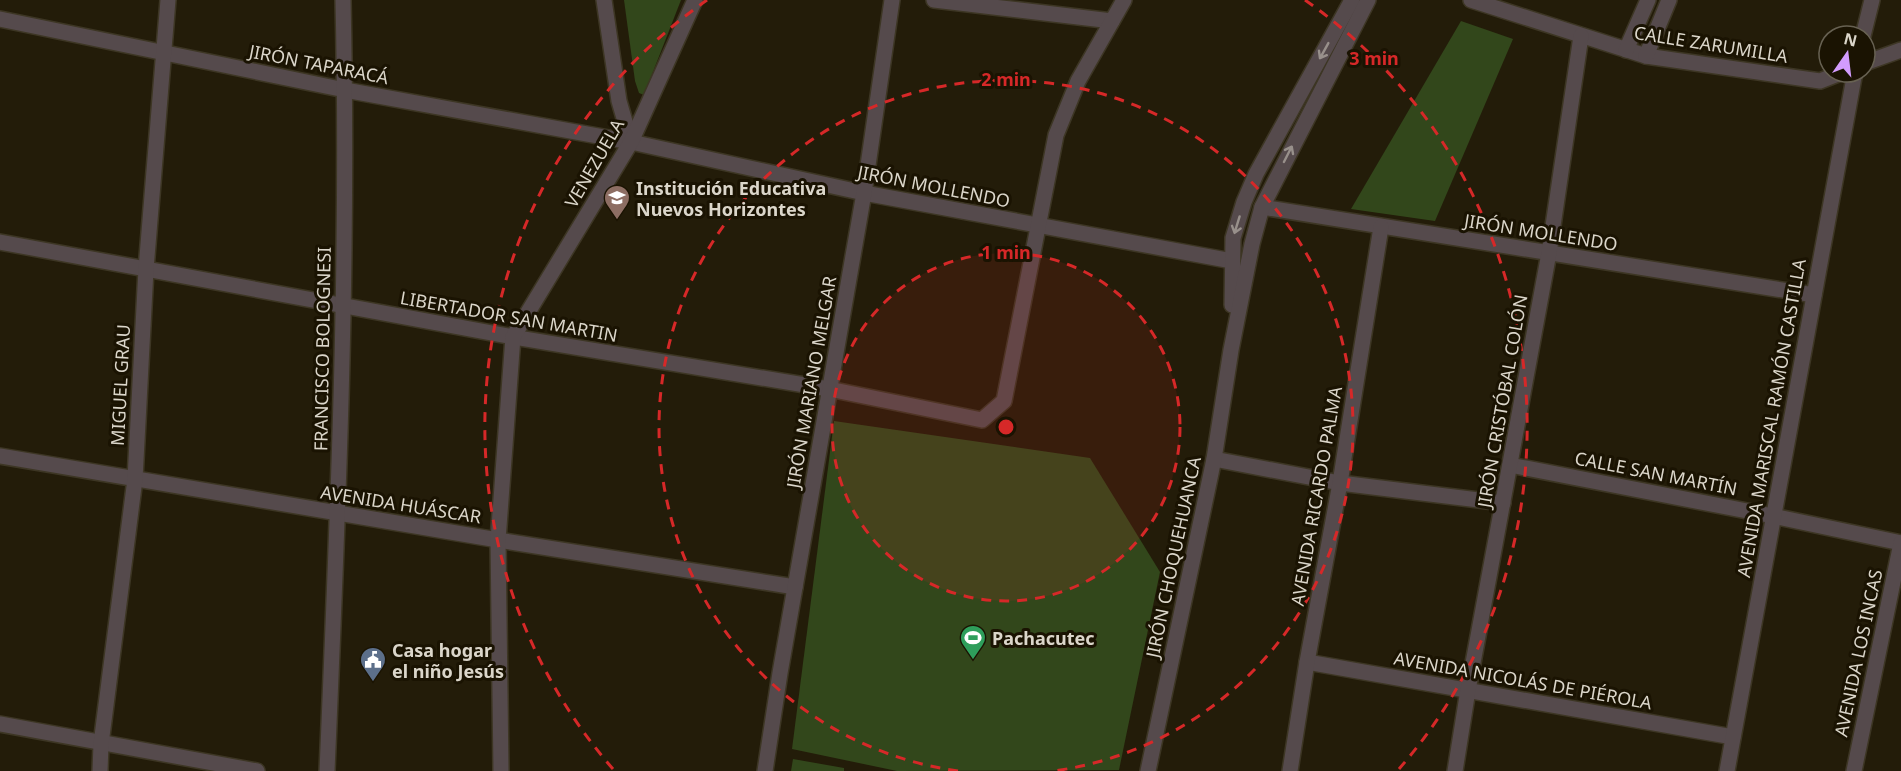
<svg xmlns="http://www.w3.org/2000/svg" width="1901" height="771" viewBox="0 0 1901 771" font-family="'Noto Sans',sans-serif">
	<rect width="100%" height="100%" fill="#231c09"/>
	<!-- green -->
	<g fill="#32471b">
		<polygon points="624,0 681,0 644,95 639,93 635,81"/>
		<polygon points="1461,21 1513,39 1435,221 1351,209"/>
		<polygon points="834,421 1090,458 1160,572 1119,770 897,771 792,749"/>
		<polygon points="793,759 844,768 844,771 791,771"/>
	</g>
	<g fill="none" stroke-linecap="round" stroke-linejoin="round">
		<defs>
			<g id="minor">
				<polyline points="604,0 619,101 631,142"/>
				<polyline points="934,0 1112,21"/>
				<polyline points="1471,0 1646,56 1820,81 1843,72"/>
				<polyline points="0,19 345,90 631,142 864,193 1232,261"/>
				<polyline points="1863,36 1872,0"/>
				<polyline points="1626,50 1648,0"/>
				<polyline points="1646,56 1669,0"/>
				<polyline points="1865,63 1901,50"/>
				<polyline points="1262,207 1814,295"/>
				<polyline points="0,242 513,337 829,389 982,420 1004,401 1056,135 1078,81 1124,0"/>
				<polyline points="1232,305 1233,238 1244,202 1256,174 1352,0"/>
				<polyline points="0,456 498,540 795,587"/>
				<polyline points="1214,459 1340,483 1503,503"/>
				<polyline points="1510,465 1773,516 1901,543"/>
				<polyline points="1307,662 1733,737"/>
				<polyline points="0,724 257,771"/>
				<polyline points="100,771 101,744 135,479 146,269 168,0"/>
				<path d="M327,771c11,-257 22,-514 16,-771"/>
				<polyline points="501,771 498,540 513,337 631,142 695,0"/>
				<polyline points="765,771 780,673 864,193 892,0"/>
				<polyline points="1148,771 1214,459 1231,350 1252,244 1262,207 1368,0"/>
				<polyline points="1290,771 1307,662 1340,483 1381,227"/>
				<polyline points="1455,771 1468,690 1549,253 1581,36"/>
				<polyline points="1727,771 1855,72"/>
				<polyline points="1854,771 1901,543"/>
			</g>
		</defs>
		<!-- minor casing -->
		<use href="#minor" stroke="#3d3624" stroke-width="18"/>
		<!-- minor -->
		<use href="#minor" stroke="#554a4c" stroke-width="15"/>
	</g>
	<!-- one-way arrows -->
	<defs><path id="oneway-shaft" d="M-6 0H5M1.5-3L5.5 0L1.5 3" fill="none" stroke-width="1.6" stroke-linecap="round" stroke-linejoin="round" transform="scale(1.5)"/></defs>
	<g stroke="#98908b">
		<use href="#oneway-shaft" transform="translate(1324 51) rotate(119)"/>
		<use href="#oneway-shaft" transform="translate(1288 154) rotate(-63)"/>
		<use href="#oneway-shaft" transform="translate(1237 225) rotate(107)"/>
	</g>
	<!-- distance rings -->
	<circle cx="1006" cy="427" r="174" fill="#d62828" fill-opacity=".12"/>
	<g fill="none" stroke="#d62828" stroke-width="3" stroke-dasharray="10 8">
		<circle cx="1006" cy="427" r="174"/>
		<path d="M958 771A347 347 0 1 1 1054 771"/>
		<path d="M613 769A521 521 0 0 1 707 0M1305 0A521 521 0 0 1 1399 769"/>
	</g>
	<!-- icons -->
	<defs>
		<symbol id="school-pin" viewBox="-11 -11 22 30"><path d="M0 17L-7.5 6A9.5 9.5 0 1 1 7.5 6Z" fill="#8d6e63" stroke="#1a1302"/><path d="M0-5L7-2L0 1L-7-2ZM-4 1L0 2.5L4 1V4Q0 6-4 4Z" fill="#fff"/></symbol>
		<symbol id="stadium-pin" viewBox="-11 -11 22 30"><path d="M0 17L-7.5 6A9.5 9.5 0 1 1 7.5 6Z" fill="#2e9e5b" stroke="#1a1302"/><path d="M0-5a6.5 5 0 1 0 0 10a6.5 5 0 1 0 0-10ZM-3.5-1.8h7v3.6h-7Z" fill="#fff"/></symbol>
		<symbol id="civic-pin" viewBox="-11 -11 22 30"><path d="M0 17L-7.5 6A9.5 9.5 0 1 1 7.5 6Z" fill="#5c6f8a" stroke="#1a1302"/><path d="M-.6-6.5H3V-4.5H.6V-3L4-1V1h2V6H-6V1h2V-1L-.6-3ZM-1.2 2.5V6h2.4V2.5Z" fill="#fff"/></symbol>
	</defs>
	<g fill-rule="evenodd">
		<use href="#school-pin" x="602" y="183" width="30" height="40"/>
		<use href="#stadium-pin" x="958" y="623" width="30" height="40"/>
		<use href="#civic-pin" x="358" y="645" width="30" height="40"/>
	</g>
	<g text-anchor="middle" dominant-baseline="central" stroke-width="6" stroke-linejoin="round" paint-order="stroke">
		<!-- street labels -->
		<g font-size="18" fill="#dbd6ca" stroke="#1a1302">
			<text transform="translate(1711 44) rotate(9)">CALLE ZARUMILLA</text>
			<text transform="translate(319 64) rotate(11)">JIRÓN TAPARACÁ</text>
			<text transform="translate(594 163) rotate(-60)">VENEZUELA</text>
			<text transform="translate(934 186) rotate(11)">JIRÓN MOLLENDO</text>
			<text transform="translate(1541 232) rotate(9)">JIRÓN MOLLENDO</text>
			<text transform="translate(509 316) rotate(10)">LIBERTADOR SAN MARTIN</text>
			<text transform="translate(322 349) rotate(-89)">FRANCISCO BOLOGNESI</text>
			<text transform="translate(811 382) rotate(-80)">JIRÓN MARIANO MELGAR</text>
			<text transform="translate(120 385) rotate(-87)">MIGUEL GRAU</text>
			<text transform="translate(1502 401) rotate(-80)">JIRÓN CRISTÓBAL COLÓN</text>
			<text transform="translate(1771 418) rotate(-80)">AVENIDA MARISCAL RAMÓN CASTILLA</text>
			<text transform="translate(1656 473) rotate(11)">CALLE SAN MARTÍN</text>
			<text transform="translate(1316 496) rotate(-80)">AVENIDA RICARDO PALMA</text>
			<text transform="translate(401 504) rotate(9)">AVENIDA HUÁSCAR</text>
			<text transform="translate(1173 557) rotate(-78)">JIRÓN CHOQUEHUANCA</text>
			<text transform="translate(1858 653) rotate(-78)">AVENIDA LOS INCAS</text>
			<text transform="translate(1523 680) rotate(10)">AVENIDA NICOLÁS DE PIÉROLA</text>
		</g>
		<!-- poi labels -->
		<g font-size="18" font-weight="bold" fill="#dbd6ca" stroke="#1a1302" text-anchor="start">
			<text x="636" y="188">Institución Educativa<tspan x="636" dy="21">Nuevos Horizontes</tspan></text>
			<text x="992" y="638">Pachacutec</text>
			<text x="392" y="650">Casa hogar<tspan x="392" dy="21">el niño Jesús</tspan></text>
		</g>
	</g>
	<circle cx="1006" cy="427" r="9" fill="#d62828" stroke="#1a1302" stroke-width="3"/>
	<g font-size="18" text-anchor="middle" font-weight="bold" fill="#d62828" stroke="#1a1302" stroke-width="6" stroke-linejoin="round" paint-order="stroke">
		<text x="1374" y="65">3 min</text>
		<text x="1006" y="86">2 min</text>
		<text x="1006" y="259">1 min</text>
	</g>
	<!-- north arrow -->
	<g transform="translate(1847 54) rotate(14)"><circle r="28" fill="#1a1302" stroke="#676152" stroke-width="1.5"/>
	<path d="M0-4.5L10 22L0 15L-10 22Z" fill="#d29cfd"/>
	<text y="-9" font-size="16" font-weight="bold" text-anchor="middle" fill="#dbd6ca">N</text>
	</g>
</svg>
